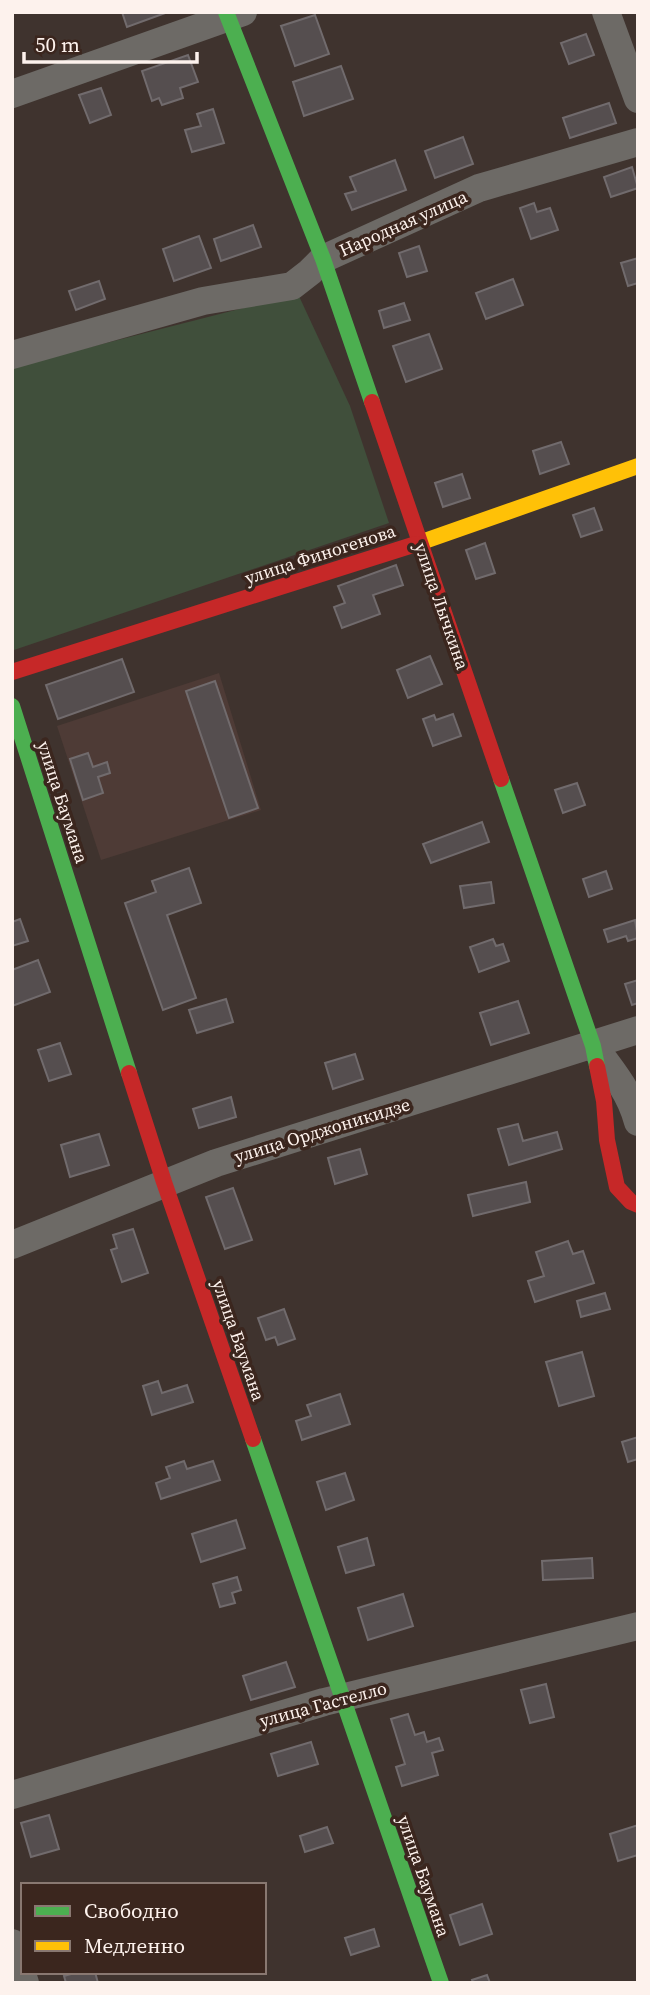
<svg xmlns="http://www.w3.org/2000/svg" width="650" height="1995" viewBox="0 0 650 1995" font-family="'Source Serif 4',serif">
	<rect width="100%" height="100%" fill="#3f332e"/>
	<!-- industrial -->
	<polygon fill="#4e3b36" points="219,673 261,810 101,860 57,726"/>
	<!-- green -->
	<polygon fill="#404f3b" points="298,294 350,406 389,523 14,650 12,367"/>
	<!-- building -->
	<g fill="#554e4f" stroke="#716b6d" stroke-width="2">
		<polygon points="122,12 168,12 127,27"/>
		<polygon points="315,15 329,54 295,66 281,26"/>
		<polygon points="586,34 594,55 569,64 561,43"/>
		<polygon points="188,55 198,82 180,88 183,98 162,105 159,98 152,101 142,71"/>
		<polygon points="341,66 353,99 304,116 293,82"/>
		<polygon points="101,88 111,115 90,123 79,95"/>
		<polygon points="609,103 616,123 570,138 563,118"/>
		<polygon points="213,109 224,143 192,152 185,130 201,126 197,114"/>
		<polygon points="463,137 473,164 435,178 425,151"/>
		<polygon points="395,160 406,190 352,210 345,194 356,191 350,177"/>
		<polygon points="632,167 638,188 611,197 604,177"/>
		<polygon points="534,203 537,212 550,208 558,230 531,239 520,208"/>
		<polygon points="253,225 261,247 221,261 214,239"/>
		<polygon points="199,236 211,268 174,281 163,249"/>
		<polygon points="419,246 427,271 407,277 399,253"/>
		<polygon points="638,258 638,283 628,286 621,263"/>
		<polygon points="513,279 523,305 486,319 476,293"/>
		<polygon points="99,281 105,299 76,310 69,291"/>
		<polygon points="404,303 410,320 384,328 379,311"/>
		<polygon points="429,334 442,369 406,382 393,346"/>
		<polygon points="561,442 569,464 540,474 533,451"/>
		<polygon points="462,474 470,498 443,507 435,483"/>
		<polygon points="594,508 602,530 581,537 573,515"/>
		<polygon points="485,543 495,573 476,579 466,550"/>
		<polygon points="396,565 403,585 373,595 380,614 342,628 334,607 345,603 338,586"/>
		<polygon points="430,656 442,684 408,698 397,670"/>
		<polygon points="122,659 134,692 58,719 46,685"/>
		<polygon points="215,681 258,808 229,818 186,691"/>
		<polygon points="453,714 461,736 433,746 423,719 434,715 436,720"/>
		<polygon points="88,753 93,767 107,762 110,773 98,777 103,793 83,800 70,759"/>
		<polygon points="577,783 585,805 563,813 555,790"/>
		<polygon points="482,822 489,842 431,863 423,844"/>
		<polygon points="189,868 201,903 167,915 196,998 163,1010 125,903 156,892 152,881"/>
		<polygon points="606,871 612,889 589,897 583,879"/>
		<polygon points="491,882 494,903 464,908 460,886"/>
		<polygon points="20,919 28,941 12,946 12,922"/>
		<polygon points="635,920 638,938 628,941 626,936 608,942 604,930"/>
		<polygon points="493,939 496,946 503,944 509,961 479,972 470,947"/>
		<polygon points="38,960 50,992 12,1006 12,970"/>
		<polygon points="638,980 638,1003 632,1005 625,984"/>
		<polygon points="226,999 233,1022 197,1033 189,1010"/>
		<polygon points="518,1001 529,1033 491,1045 480,1013"/>
		<polygon points="60,1043 71,1074 49,1081 38,1050"/>
		<polygon points="355,1054 363,1079 333,1089 325,1063"/>
		<polygon points="231,1097 236,1117 199,1128 193,1109"/>
		<polygon points="518,1124 523,1141 557,1132 562,1149 509,1165 498,1129"/>
		<polygon points="99,1134 109,1165 70,1177 61,1145"/>
		<polygon points="360,1149 367,1174 335,1184 328,1158"/>
		<polygon points="526,1182 530,1202 473,1216 468,1195"/>
		<polygon points="233,1188 252,1240 225,1249 206,1197"/>
		<polygon points="133,1229 148,1273 122,1282 111,1250 117,1248 113,1235"/>
		<polygon points="568,1241 573,1254 583,1251 594,1283 535,1302 528,1281 544,1276 536,1252"/>
		<polygon points="605,1293 610,1309 581,1317 577,1301"/>
		<polygon points="284,1309 295,1339 278,1345 275,1337 266,1340 258,1318"/>
		<polygon points="582,1352 594,1396 559,1406 546,1362"/>
		<polygon points="158,1381 162,1393 187,1385 193,1402 152,1415 143,1386"/>
		<polygon points="340,1394 350,1424 302,1440 296,1421 311,1416 307,1405"/>
		<polygon points="638,1437 638,1459 628,1462 622,1442"/>
		<polygon points="184,1461 187,1469 213,1461 220,1480 161,1499 156,1483 170,1478 166,1467"/>
		<polygon points="345,1473 354,1500 326,1510 317,1482"/>
		<polygon points="236,1520 245,1548 201,1562 192,1534"/>
		<polygon points="367,1538 374,1565 346,1573 338,1547"/>
		<polygon points="592,1558 593,1578 543,1580 542,1561"/>
		<polygon points="237,1577 241,1590 232,1593 235,1603 220,1607 213,1584"/>
		<polygon points="403,1594 413,1626 368,1640 358,1608"/>
		<polygon points="286,1662 295,1687 251,1700 243,1676"/>
		<polygon points="546,1684 554,1717 530,1723 521,1690"/>
		<polygon points="408,1714 415,1735 424,1732 427,1742 439,1738 443,1750 432,1753 438,1775 402,1786 396,1767 405,1764 391,1719"/>
		<polygon points="311,1742 318,1764 278,1776 271,1754"/>
		<polygon points="49,1815 59,1849 31,1857 21,1823"/>
		<polygon points="638,1825 638,1855 618,1861 610,1834"/>
		<polygon points="327,1827 333,1843 305,1852 300,1836"/>
		<polygon points="482,1904 492,1934 460,1945 450,1915"/>
		<polygon points="374,1929 379,1946 351,1955 345,1938"/>
		<polygon points="78,1972 95,1972 98,1983 66,1983 64,1976"/>
		<polygon points="487,1975 490,1983 473,1983 472,1980"/>
	</g>
	<g fill="none" stroke-linecap="round" stroke-linejoin="round">
		<!-- street -->
		<g stroke="#6d6a66" stroke-width="28">
			<polyline points="606,12 638,99"/>
			<polyline points="12,94 243,12"/>
			<polyline points="12,355 203,301 292,286 310,272 323,259 479,188 638,142"/>
			<path d="M598,1052c17,22 33,43 40,70"/>
			<polyline points="12,1245 216,1163 638,1030"/>
			<polyline points="12,1795 324,1702 638,1626"/>
			<polyline points="12,1943 25,1983"/>
		</g>
		<!-- fast -->
		<g stroke="#4caf50" stroke-width="16">
			<polyline points="226,12 323,259 372,402"/>
			<polyline points="12,706 129,1073"/>
			<polyline points="501,779 593,1046 597,1066"/>
			<polyline points="253,1439 441,1983"/>
		</g>
		<!-- slow -->
		<polyline stroke="#ffc107" stroke-width="16" points="416,544 638,466"/>
		<!-- jam -->
		<g stroke="#c62828" stroke-width="16">
			<polyline points="372,402 501,779"/>
			<polyline points="12,672 416,544"/>
			<polyline points="597,1066 604,1101 607,1140 617,1187 631,1202 638,1205"/>
			<polyline points="129,1073 164,1182 253,1439"/>
		</g>
	</g>
	<g text-anchor="middle" dominant-baseline="central" stroke-width="7" stroke-linejoin="round" paint-order="stroke">
		<!-- street labels -->
		<g font-size="18" fill="#fdf2ed" stroke="#3b261e">
			<text transform="translate(403 223) rotate(-24)">Народная улица</text>
			<text transform="translate(320 554) rotate(-18)">улица Финогенова</text>
			<text transform="translate(442 606) rotate(71)">улица Лычкина</text>
			<text transform="translate(63 802) rotate(72)">улица Баумана</text>
			<text transform="translate(322 1130) rotate(-17)">улица Орджоникидзе</text>
			<text transform="translate(239 1340) rotate(71)">улица Баумана</text>
			<text transform="translate(323 1704) rotate(-15)">улица Гастелло</text>
			<text transform="translate(424 1876) rotate(71)">улица Баумана</text>
		</g>
	</g>
	<!-- border -->
	<rect width="650" height="1995" fill="none" stroke="#fdf2ed" stroke-width="28"/>
	<!-- legend -->
	<rect x="21" y="1883" width="245" height="91" fill="#3b261e" stroke="#897871" stroke-width="2"/>
	<rect x="35" y="1906" width="35" height="10" fill="#4caf50" stroke="#897871" stroke-width="2"/>
	<text x="84" y="1918" font-size="21" fill="#fdf2ed">Свободно</text>
	<rect x="35" y="1941" width="35" height="10" fill="#ffc107" stroke="#897871" stroke-width="2"/>
	<text x="84" y="1953" font-size="21" fill="#fdf2ed">Медленно</text>
	<!-- scale -->
	<path d="M24 52v10h173v-10" fill="none" stroke="#fdf2ed" stroke-width="3.5"/>
	<text x="35" y="52" font-size="21" fill="#fdf2ed" stroke="#3b261e" stroke-width="5" paint-order="stroke">50 m</text>
</svg>
